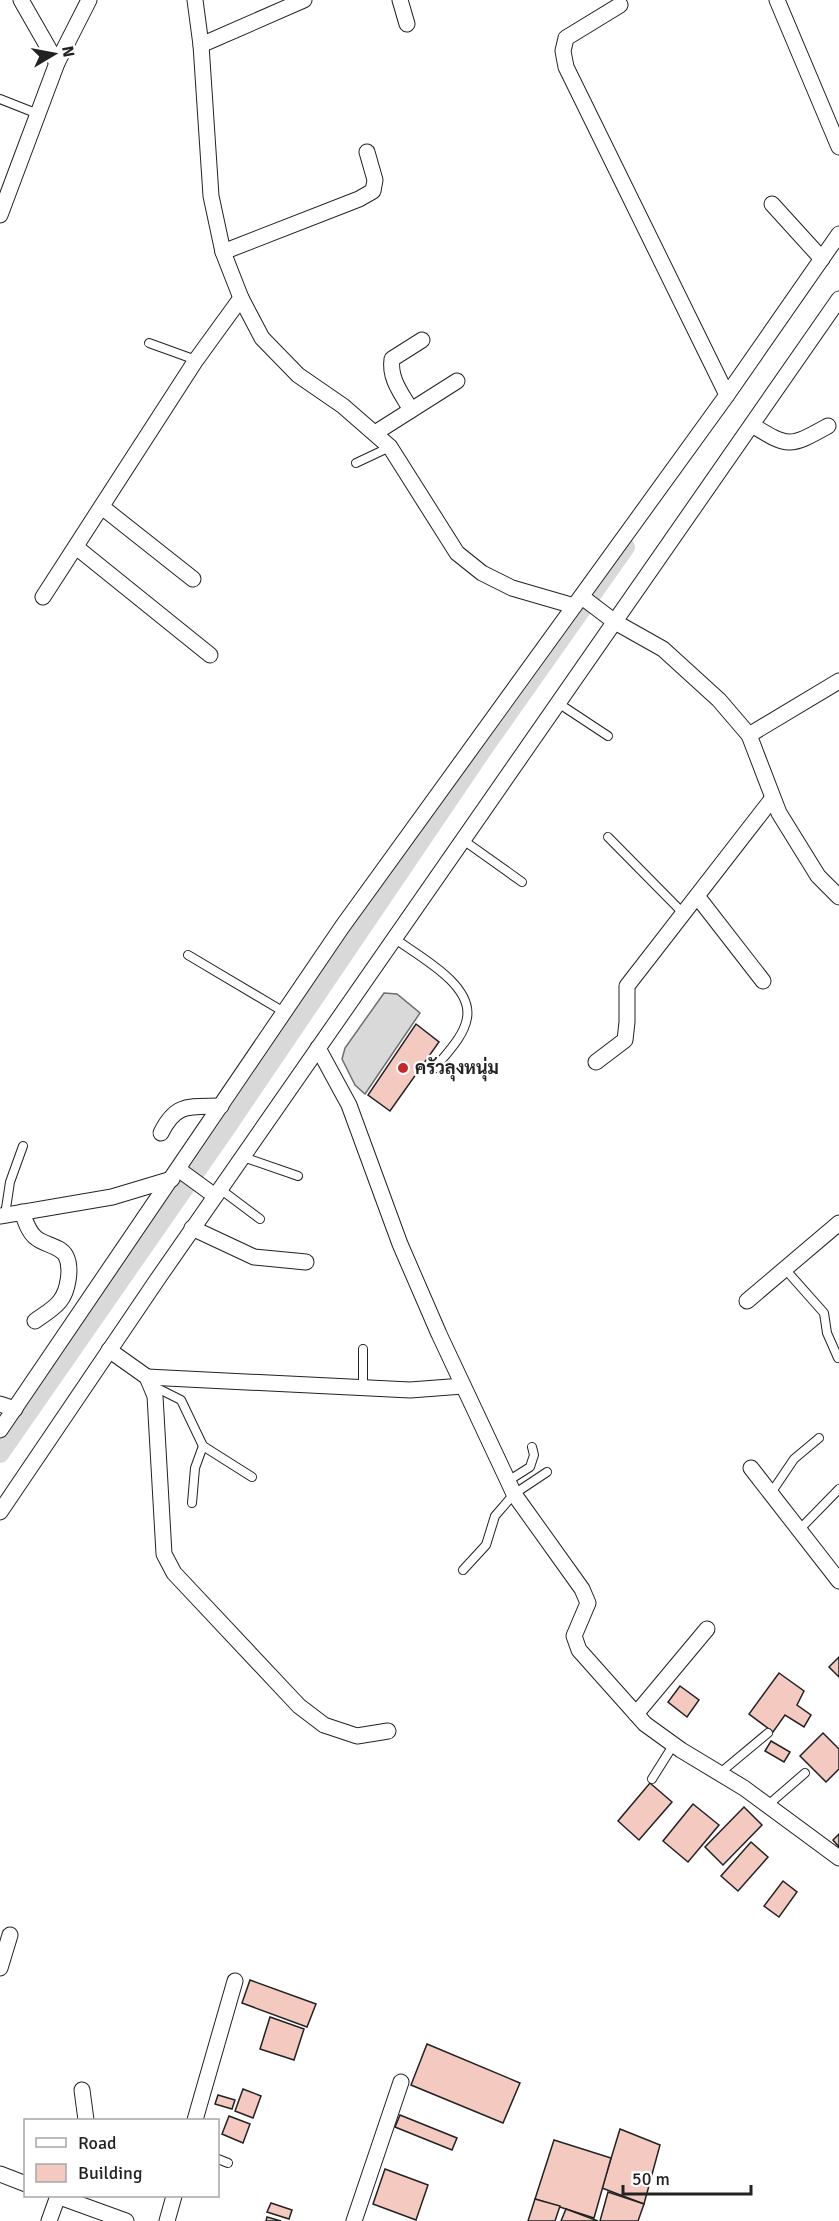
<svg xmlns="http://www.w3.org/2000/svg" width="839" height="2221" viewBox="0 0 839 2221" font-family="Signika,Sarabun,sans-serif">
	<rect width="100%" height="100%" fill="#fff"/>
	<!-- water -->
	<polygon fill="#d9d9d9" stroke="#6f6f6f" stroke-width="1.5" points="384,993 397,994 420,1013 365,1094 355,1085 342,1059 345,1048"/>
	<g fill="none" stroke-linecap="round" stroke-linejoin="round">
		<!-- canal -->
		<polyline stroke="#d9d9d9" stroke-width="18" points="0,1454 226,1129 485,747 626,547"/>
	</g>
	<!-- building -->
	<g fill="#f3c9c0" stroke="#222" stroke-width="1.5">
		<polygon points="416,1024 439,1042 390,1111 368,1095"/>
		<polygon points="839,1657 839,1677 829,1667"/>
		<polygon points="779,1673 804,1691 797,1705 811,1715 804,1727 785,1715 773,1732 749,1714"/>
		<polygon points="680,1686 699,1700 687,1717 668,1702"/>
		<polygon points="823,1733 839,1749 839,1769 826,1782 800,1756"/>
		<polygon points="771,1741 790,1752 784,1762 765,1751"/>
		<polygon points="650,1783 672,1802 639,1840 618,1821"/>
		<polygon points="693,1804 719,1825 688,1862 663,1841"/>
		<polygon points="744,1807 762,1825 723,1865 705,1847"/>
		<polygon points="839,1834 839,1847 833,1840"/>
		<polygon points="751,1842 768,1857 738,1891 721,1876"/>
		<polygon points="783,1881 797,1892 779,1917 764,1906"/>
		<polygon points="250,1980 316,2004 307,2027 242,2003"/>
		<polygon points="270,2017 304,2029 294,2060 260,2049"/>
		<polygon points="427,2044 520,2083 503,2123 411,2085"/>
		<polygon points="243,2089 261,2096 253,2118 235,2111"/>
		<polygon points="218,2095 235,2100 232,2109 215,2104"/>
		<polygon points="400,2115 457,2138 452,2150 395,2127"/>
		<polygon points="229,2116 250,2124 243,2143 222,2134"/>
		<polygon points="620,2129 660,2145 644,2204 602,2188"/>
		<polygon points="554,2140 611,2158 594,2218 535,2199"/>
		<polygon points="385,2169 428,2185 416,2220 373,2204"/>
		<polygon points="608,2192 644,2204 638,2221 600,2221"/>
		<polygon points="535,2199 560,2206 555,2221 528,2221"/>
		<polygon points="271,2203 292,2210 289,2219 267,2212"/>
		<polygon points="566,2209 598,2221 561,2221"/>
		<polygon points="267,2217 281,2221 266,2221"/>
	</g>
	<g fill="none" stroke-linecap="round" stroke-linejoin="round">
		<defs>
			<g id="lane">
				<polyline points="0,99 38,114"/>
				<polyline points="149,343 196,360"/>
				<polyline points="356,463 390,447"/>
				<polyline points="558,703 608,736"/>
				<polyline points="608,837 683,913"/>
				<polyline points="463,840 522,882"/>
				<path d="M394,938c24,18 79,46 73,80 -3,19 -22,37 -33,51"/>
				<polyline points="188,955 284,1012"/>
				<polyline points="243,1157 298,1176"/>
				<polyline points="220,1189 260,1219"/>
				<polyline points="5,1215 10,1182 23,1146"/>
				<polyline points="785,1269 824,1313 827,1333 838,1358"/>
				<polyline points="363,1349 363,1386"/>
				<polyline points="153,1386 181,1400 203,1446 252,1477"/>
				<polyline points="508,1481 530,1467 534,1455 532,1447"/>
				<polyline points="771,1493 794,1459 819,1438"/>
				<polyline points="192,1503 195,1468 203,1446"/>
				<polyline points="799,1530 839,1489"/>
				<polyline points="463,1570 486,1545 495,1516 514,1494 547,1472"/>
				<polyline points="720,1773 768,1733"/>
				<polyline points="652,1779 674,1744"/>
				<polyline points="768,1805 805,1773"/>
				<polyline points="218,2159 228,2163"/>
			</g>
			<g id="street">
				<polyline points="21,0 57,63"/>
				<polyline points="195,0 201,45 211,196 223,252 241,298 262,338 298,375 343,406 390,447 457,553 482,573 512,588 574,606"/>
				<polyline points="400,0 407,24"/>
				<polyline points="777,0 839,147"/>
				<polyline points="620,5 566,38 563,51 566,67 727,395"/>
				<polyline points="201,45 304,0"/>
				<polyline points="772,204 822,259"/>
				<polyline points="0,215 57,63 89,0"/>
				<polyline points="223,252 359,199 373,191 375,180 367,152"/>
				<path d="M411,410c-9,-16 -22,-31 -19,-51l30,-19"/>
				<path d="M752,425c37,23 38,22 76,1"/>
				<polyline points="375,433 457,381"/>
				<polyline points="102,507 193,579"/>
				<polyline points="76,547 210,655"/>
				<polyline points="43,597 196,360 241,298"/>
				<polyline points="582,597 615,622 663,649 719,700 749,735 779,813 818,876 839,897"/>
				<polyline points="749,735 839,681"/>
				<polyline points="697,896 763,981"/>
				<polyline points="318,1048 349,1105 400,1244 439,1334 508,1481 514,1494 582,1589 588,1603 574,1636 579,1650 645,1724 681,1750 744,1788 839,1858"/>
				<polyline points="596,1062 625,1040 627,1022 627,986 772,799"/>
				<path d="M161,1133c15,-31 29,-26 60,-27"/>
				<polyline points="178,1169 215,1196"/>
				<path d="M22,1212c3,8 6,19 13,25 8,8 25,8 31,19 6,12 2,35 -6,45 -6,8 -17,14 -25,20"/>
				<polyline points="0,1216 112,1197 172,1179"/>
				<polyline points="192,1228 254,1257 306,1262"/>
				<polyline points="747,1301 839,1223"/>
				<polyline points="109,1350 147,1377 155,1396 164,1554 174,1573 299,1706 324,1725 357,1736 388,1731"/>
				<polyline points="147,1377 410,1390 463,1386"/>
				<polyline points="0,1404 15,1409"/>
				<polyline points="0,1430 342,927 727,395 839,234"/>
				<polyline points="751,1468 839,1581"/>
				<polyline points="0,1512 157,1280 839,299"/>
				<polyline points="636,1714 707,1629"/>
				<polyline points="0,1968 10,1935"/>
				<polyline points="82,2090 86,2120"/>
				<polyline points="195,2120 235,1981"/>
				<polyline points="0,2174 26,2184"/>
				<polyline points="57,2196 126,2221"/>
				<polyline points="49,2221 58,2196"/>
				<polyline points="167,2221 174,2196"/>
				<polyline points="354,2221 401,2082"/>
			</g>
		</defs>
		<!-- lane casing -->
		<use href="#lane" stroke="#222" stroke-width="10"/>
		<!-- street casing -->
		<use href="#street" stroke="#222" stroke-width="17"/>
		<!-- lane -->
		<use href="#lane" stroke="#fff" stroke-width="8"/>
		<!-- street -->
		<use href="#street" stroke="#fff" stroke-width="15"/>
	</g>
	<!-- markers -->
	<circle fill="#c62828" stroke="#fff" stroke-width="2" cx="403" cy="1068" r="6"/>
	<g text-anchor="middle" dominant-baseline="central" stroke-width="4.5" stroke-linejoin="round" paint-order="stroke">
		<!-- poi labels -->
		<g font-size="18" font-weight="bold" fill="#222" stroke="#fff" text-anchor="start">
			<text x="415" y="1068">ครัวลุงหนุ่ม</text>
		</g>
	</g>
	<!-- legend -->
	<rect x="24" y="2119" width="195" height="78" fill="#ffffff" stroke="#a7a7a7" stroke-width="1.5"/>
	<rect x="36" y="2138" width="30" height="9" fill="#ffffff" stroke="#a7a7a7" stroke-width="1.5"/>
	<text x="78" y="2149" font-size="18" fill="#222222">Road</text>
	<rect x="36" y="2164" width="30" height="18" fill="#f3c9c0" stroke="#a7a7a7" stroke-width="1.5"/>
	<text x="78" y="2179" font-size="18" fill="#222222">Building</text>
	<!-- north arrow -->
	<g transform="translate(54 54) rotate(80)" stroke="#ffffff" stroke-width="4.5" paint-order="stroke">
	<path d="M0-4.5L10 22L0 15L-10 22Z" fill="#222222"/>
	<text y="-9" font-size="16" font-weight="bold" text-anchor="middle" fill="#222222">N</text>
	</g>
	<!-- scale -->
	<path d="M623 2185v9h128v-9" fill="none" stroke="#222222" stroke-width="3"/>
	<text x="632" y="2185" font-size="18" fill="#222222" stroke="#ffffff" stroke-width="4.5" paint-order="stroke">50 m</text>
</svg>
